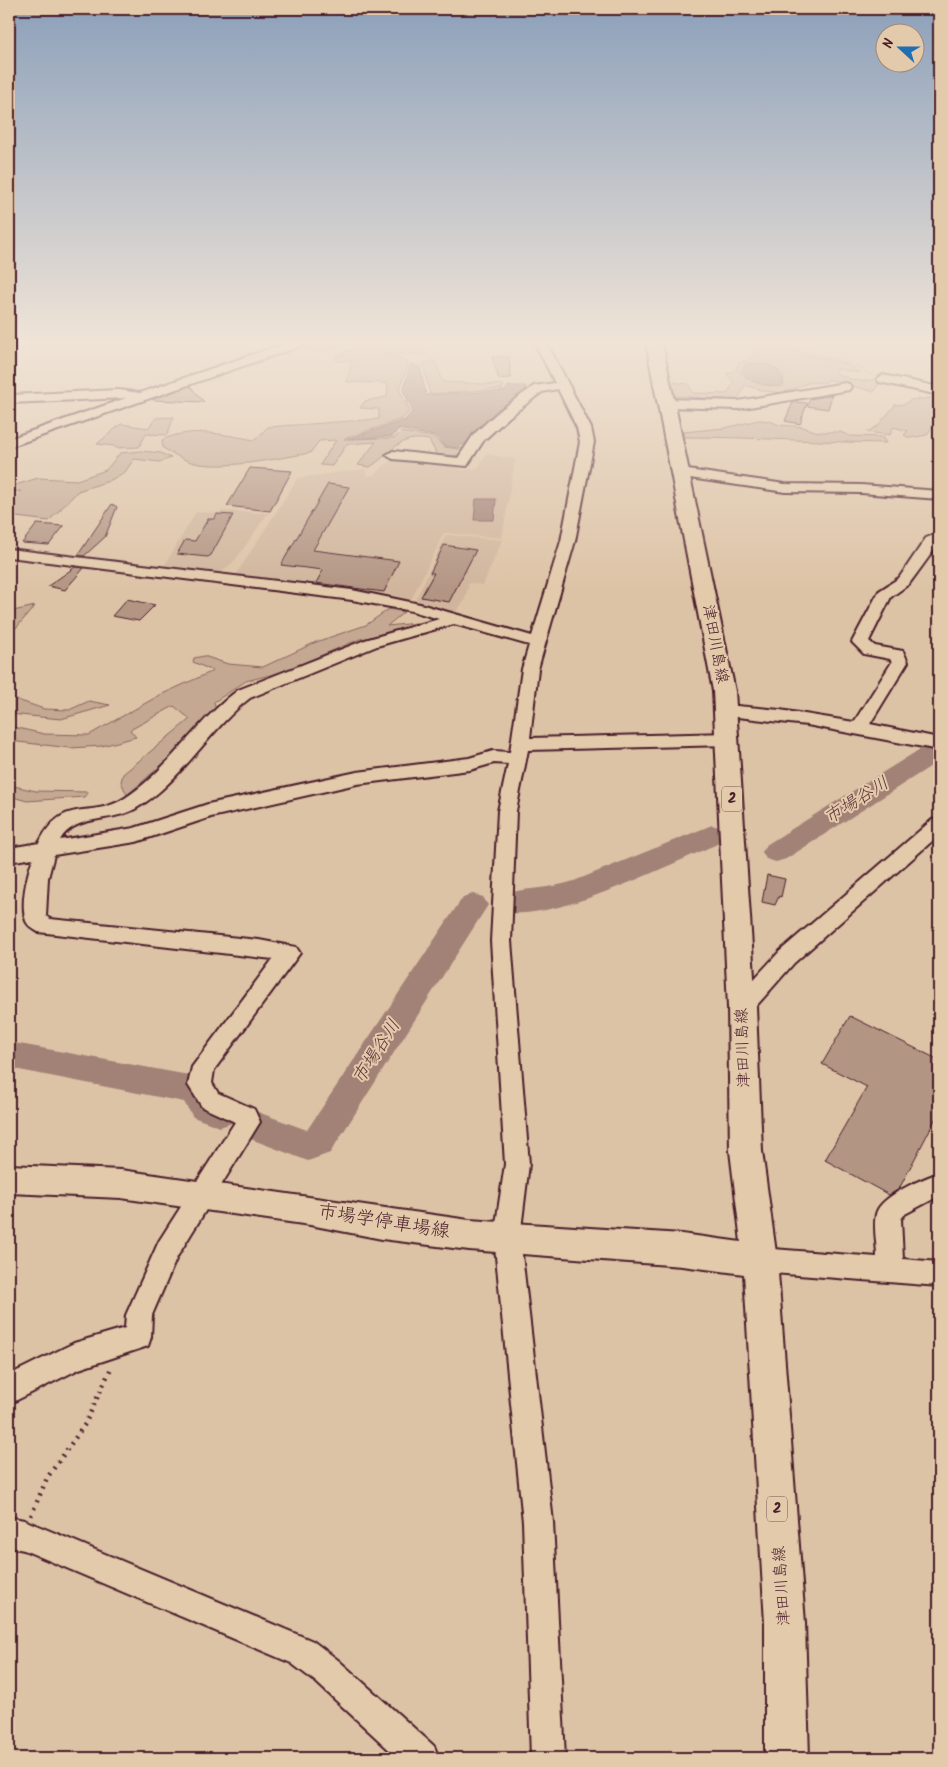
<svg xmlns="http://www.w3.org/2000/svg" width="948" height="1767" viewBox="0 0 948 1767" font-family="Kalam,'Klee One',sans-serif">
	<rect width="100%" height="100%" fill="#ddc3a6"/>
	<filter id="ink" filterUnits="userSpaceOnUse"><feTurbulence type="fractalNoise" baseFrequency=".02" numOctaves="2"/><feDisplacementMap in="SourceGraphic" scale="10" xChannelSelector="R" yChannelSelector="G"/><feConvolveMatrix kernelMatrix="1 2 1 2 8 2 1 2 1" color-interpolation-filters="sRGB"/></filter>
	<g filter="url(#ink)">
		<!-- built -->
		<g fill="#d0b59c">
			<polygon points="487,454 515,459 502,538 444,533 411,600 254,581 235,576 298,478 366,469 366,476 374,475 392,459 451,465 462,470 477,469"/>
			<polygon points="222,511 268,513 236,559 218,576 163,568 196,512 221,513"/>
			<polygon points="446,535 502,540 483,585 469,583 465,600 455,613 415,601"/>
		</g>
		<!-- green -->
		<g fill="#c4a892" stroke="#87645e" fill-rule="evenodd">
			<polygon points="311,343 330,343 343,346 321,352 300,347"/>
			<path d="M361,343c12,0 20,5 32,5l3,-3 28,4 2,6 -43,-2 23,7 2,6 -9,23 11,22 -8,8 -58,20 51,-1 6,-6 32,5 11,10 15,2 10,-4c-9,13 -17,12 -32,10l-8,-15c-31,-6 -37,13 -59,27l-12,-2 18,-23 -29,2 -15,22 -12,-1 16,-25 -17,1 -9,12c-31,5 -90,18 -119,9 -10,-3 -19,-9 -28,-14l-1,-8c30,-14 62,-5 93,0l13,-13 111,-8v-10l-19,-1 5,-7 22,-4 1,-14 -41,-1 5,-21h-15l-2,-4 25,-11z"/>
			<path d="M759,343l80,19 11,3 10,8 -23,-4 -1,4c7,4 20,9 29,8 7,-1 9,-3 17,-2l-8,13 -46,-13 -2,3 -18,1 -25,10 -19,-2 -19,-6 -7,15 -64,-4 -3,-14 17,2 5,9 34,1 7,-12 -8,-8 10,-4 3,-7 10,-3zM745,364c15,-2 30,0 39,12l-1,11c-21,-2 -29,-2 -45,-16h3z"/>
			<polygon points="435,361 443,382 503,385 503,389 430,394 423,363"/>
			<polygon points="939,397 939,420 935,422 927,435 910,438 904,435 908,431 893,427 890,435 867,432 878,426 895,405 905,404 911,400"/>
			<polygon points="174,417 167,435 146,434 139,447 116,448 114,446 97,444 121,424 148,428 156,418"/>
			<path d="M759,420l11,1 9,4 24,2 15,5h22l10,4 32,1 4,6c-67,-1 -134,-6 -201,-6l-2,-5 42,-4z"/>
			<polygon points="141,451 161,453 171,458 160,462 134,459 125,472 109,481 78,491 49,521 9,516 9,506 21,491 9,492 9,487 38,478 77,480 106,470 120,453"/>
			<polygon points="35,606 16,628 9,629 9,616 13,611"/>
			<polygon points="389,609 404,612 387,626 436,621 379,637 360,639 282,672 246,681 214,702 216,710 196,735 127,795 121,782 123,774 190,719 174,706 130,730 136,737 102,746 71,748 9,741 9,726 44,734 89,735 160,695 213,671 193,662 194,658 204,656 228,664 263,667 316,642 366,625"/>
			<polygon points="9,697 44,709 69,710 89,701 110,705 61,719 9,714"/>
			<polygon points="9,785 36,791 88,792 84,797 27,801 9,796"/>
		</g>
		<!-- water -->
		<g fill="#a28276" stroke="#7f5a58">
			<polygon points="411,364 420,367 426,395 505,391 508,386 526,386 524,395 467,443 456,448 444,446 435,436 398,429 393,436 348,439 405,420 413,411 403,390"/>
			<path d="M746,365c15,-2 36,-1 37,18l-2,3c-15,-1 -29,-1 -39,-14z"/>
			<polygon points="476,499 496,499 494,520 474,520"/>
		</g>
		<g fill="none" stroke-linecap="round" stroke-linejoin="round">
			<!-- river -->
			<g fill="#a28276" fill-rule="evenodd">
				<polygon points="939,741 939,761 786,859 776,862 766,859 762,852 766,845 930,743"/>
				<path d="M712,825l10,3 4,7 -4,7c-50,21 -173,84 -223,69l-5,-8 5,-8c24,-7 50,-6 75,-14z"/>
				<polygon points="473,894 483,897 488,905 330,1153 308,1161 243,1136 238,1126 243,1116 255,1111 307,1130 463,897"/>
				<polygon points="9,1042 194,1076 206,1080 217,1097 232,1103 237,1113 232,1123 220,1127 193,1117 184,1102 9,1068"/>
			</g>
		</g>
		<!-- building -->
		<g fill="#b39583" stroke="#4a1f2b">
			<polygon points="492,357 509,357 511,378 499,379"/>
			<polygon points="190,386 204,402 153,400 153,399"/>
			<polygon points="832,395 828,409 807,406 810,399"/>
			<polygon points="793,402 807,403 800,424 785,421"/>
			<polygon points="250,468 292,471 270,511 227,506"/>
			<polygon points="328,484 349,487 313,550 399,561 384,592 316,583 323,570 281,565"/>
			<polygon points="112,504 117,507 105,537 84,556 78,555"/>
			<polygon points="217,514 233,515 211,555 208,557 177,554 185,540 195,541 208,519 214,519"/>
			<polygon points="37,524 64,526 49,545 22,543"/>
			<polygon points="444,545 476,550 449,602 421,597 434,573 430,573"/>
			<polygon points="75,567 84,568 65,590 48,586"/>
			<polygon points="127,599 155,605 139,621 112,616"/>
			<polygon points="767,875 785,879 781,897 779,896 775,905 762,902"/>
			<polygon points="850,1016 939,1060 939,1112 899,1189 889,1195 825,1160 867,1087 822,1064"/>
		</g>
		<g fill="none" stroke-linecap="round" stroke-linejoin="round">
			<defs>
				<g id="minor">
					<polygon points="286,343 303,343 301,346 9,447 9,439 126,398 9,403 9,395 119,390 140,393"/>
					<path d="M535,343h12l44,85 3,14 -19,99 -37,128 -8,69 199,-5 6,2 3,4 -3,4 -6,2 -201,5 -12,61 -5,130 18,223 -9,73 33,285 12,236h-34l-8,-236 -29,-285 11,-73 -14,-223 7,-130 10,-47 -14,-1 -24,7 -113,14 -146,33 -75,25 -82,13 -6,23 -2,38 4,3 209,21 37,7 4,6 -86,117 -2,13 6,10 36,16 6,13 -83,135 -25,58 -1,22 -3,9 -69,23 -70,35v-29l65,-32 51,-15 1,-13 33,-74 76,-119 -33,-15 -14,-22 4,-18 81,-108 -235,-27c-5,-3 -10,-6 -12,-11 -6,-17 1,-46 7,-63l-24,4v-14l30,-5c25,-49 50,-22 86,-45 44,-28 71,-77 113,-108l127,-50 74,-21 -27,-8 -60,-11 -343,-43v-8l343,41 68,14 112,32 29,-95 19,-99 -3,-14 -19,-39 -16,3 -33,25 -25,23 -17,26 -74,-7 -7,-4 7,-4 65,7 16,-24 25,-23 35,-25 21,-3zM454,624l75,21 -7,24 -12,83 -17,-1 -24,7 -112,14 -149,32 -74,24 -74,12c15,-26 51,-17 75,-31 46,-26 73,-79 115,-111l127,-52z"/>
					<polygon points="883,375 939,387 939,395 879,382 877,379"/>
					<polygon points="845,383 849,384 851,387 849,390 738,409 667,407 661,403 667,399 738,401"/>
					<polygon points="681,469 785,484 861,485 939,491 939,499 861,493 785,492 676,476 674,473"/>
					<polygon points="939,533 939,543 909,584 891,597 869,641 875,646 903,651 908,662 870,724 939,738 939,750 807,725 720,715 717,711 720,707 726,705 780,710 854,722 892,662 890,659 864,654 852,642 879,591 899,578 926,538"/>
					<polygon points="939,818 939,835 794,963 750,1013 742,1016 734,1013 731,1007 734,1001 780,951 932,820"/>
					<path d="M939,1173v23l-34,18 -4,5 2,40 36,3v24l-179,-14 -9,-3 -4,-9 4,-9 9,-3 117,9c0,-13 -4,-30 -1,-43 4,-18 46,-35 63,-41z"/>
					<polygon points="9,1517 24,1520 313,1641 338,1660 434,1746 439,1758 398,1758 316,1682 291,1663 24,1550 9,1547"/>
				</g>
				<polygon id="major" points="646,343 662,343 735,691 756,1007 762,1151 777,1260 805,1623 809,1758 765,1758 765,1623 744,1274 682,1266 469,1250 382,1239 310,1225 121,1198 9,1193 9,1165 121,1170 469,1220 682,1234 741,1242 730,1151 728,1007 713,691"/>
			</defs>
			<!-- minor casing -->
			<use href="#minor" stroke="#4a1f2b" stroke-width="4"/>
			<!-- major casing -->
			<use href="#major" stroke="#4a1f2b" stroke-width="4"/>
			<!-- path-far1 -->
			<polyline stroke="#4a1f2b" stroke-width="2" stroke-dasharray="0.5 2.5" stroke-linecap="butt" points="771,343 851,363 873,375"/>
			<!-- path -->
			<polyline stroke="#4a1f2b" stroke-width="4.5" stroke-dasharray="2 5.5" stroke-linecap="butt" points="31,1516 47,1478 85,1424 112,1366"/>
			<!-- minor -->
			<use href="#minor" fill="#e3caab" fill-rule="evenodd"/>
			<!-- major -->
			<use href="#major" fill="#e3caab" fill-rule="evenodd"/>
		</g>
	</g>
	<!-- sky -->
	<linearGradient id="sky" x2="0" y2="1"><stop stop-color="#8ca0ba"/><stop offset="0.58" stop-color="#f0e4d7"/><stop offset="1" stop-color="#f0e4d7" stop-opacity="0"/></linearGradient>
	<rect width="948" height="590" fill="url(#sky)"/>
	<g text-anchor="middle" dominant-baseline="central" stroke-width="4" stroke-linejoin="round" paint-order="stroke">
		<!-- shield labels -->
		<g fill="#e3caab" stroke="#785251" stroke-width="1">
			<rect x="722" y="786.5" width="20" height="25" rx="4"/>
			<rect x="767" y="1496.5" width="20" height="25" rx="4"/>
		</g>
		<g font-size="15" font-weight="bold" fill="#4a1f2b">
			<text x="732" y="799">2</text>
			<text x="777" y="1509">2</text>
		</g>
		<!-- street labels -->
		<g font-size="16" fill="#4a1f2b" stroke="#e3caab">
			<text transform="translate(715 644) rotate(79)">津田川島線</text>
			<text transform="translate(743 1048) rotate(-92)">津田川島線</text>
			<text transform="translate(782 1586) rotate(-94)">津田川島線</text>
		</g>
		<!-- water labels -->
		<g font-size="18" font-style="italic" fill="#5c333a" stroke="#e3caab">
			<text transform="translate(857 801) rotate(-32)">市場谷川</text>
			<text transform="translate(377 1052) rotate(-57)">市場谷川</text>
		</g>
		<!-- near-street labels -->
		<g font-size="19" fill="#4a1f2b" stroke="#e3caab">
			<text transform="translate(384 1222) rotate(9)">市場学停車場線</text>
		</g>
	</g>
	<!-- margin -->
	<rect width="948" height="1767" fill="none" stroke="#e3caab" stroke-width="30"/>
	<rect x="15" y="15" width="918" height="1737" fill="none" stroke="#4a1f2b" stroke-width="2" filter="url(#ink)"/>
	<!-- north arrow -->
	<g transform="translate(900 48) rotate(291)"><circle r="24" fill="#e3caab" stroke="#a68678"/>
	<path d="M0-4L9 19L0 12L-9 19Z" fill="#1f6fb2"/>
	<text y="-8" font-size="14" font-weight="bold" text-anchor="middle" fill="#4a1f2b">N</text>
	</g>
</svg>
